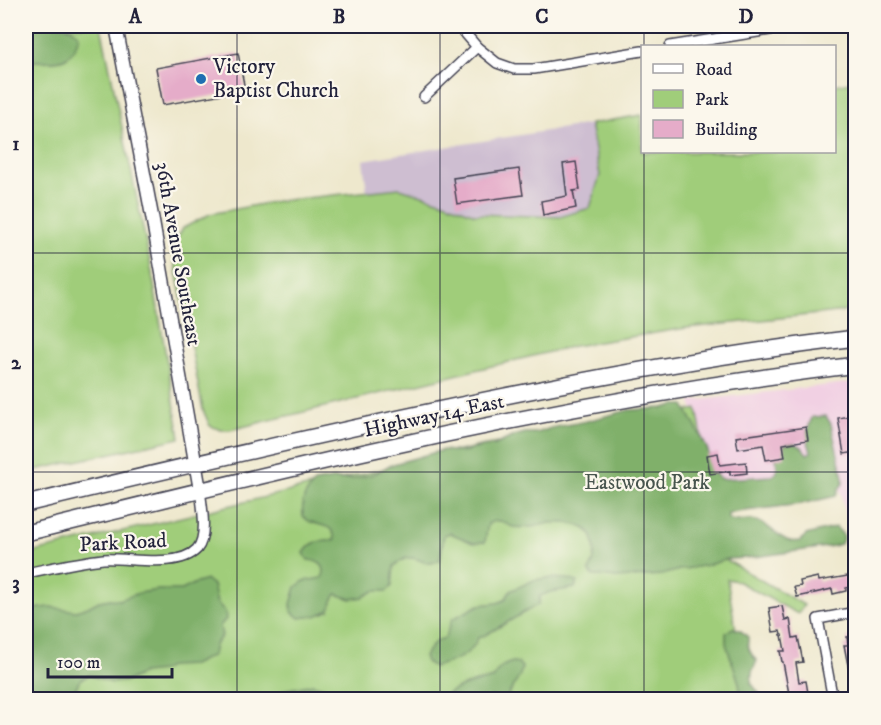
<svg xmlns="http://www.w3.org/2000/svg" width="881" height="725" viewBox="0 0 881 725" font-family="'IM FELL DW Pica',serif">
	<rect width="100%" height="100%" fill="#fbf7ec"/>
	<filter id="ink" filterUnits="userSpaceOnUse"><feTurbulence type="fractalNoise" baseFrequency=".0167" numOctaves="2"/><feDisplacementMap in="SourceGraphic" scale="12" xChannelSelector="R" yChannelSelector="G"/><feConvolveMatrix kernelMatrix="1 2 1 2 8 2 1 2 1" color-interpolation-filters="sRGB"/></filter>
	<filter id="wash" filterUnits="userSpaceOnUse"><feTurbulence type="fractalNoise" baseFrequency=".008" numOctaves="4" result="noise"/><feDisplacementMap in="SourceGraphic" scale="24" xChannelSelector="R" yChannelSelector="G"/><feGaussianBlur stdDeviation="1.35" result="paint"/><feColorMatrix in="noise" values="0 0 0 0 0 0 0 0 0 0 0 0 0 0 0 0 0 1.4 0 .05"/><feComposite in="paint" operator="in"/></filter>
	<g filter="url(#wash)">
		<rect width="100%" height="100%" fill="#eee8cd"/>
		<!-- built -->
		<polygon fill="#f1d0e3" points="855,382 855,537 850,537 838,481 705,500 691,401"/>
		<!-- industrial -->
		<polygon fill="#cebed1" points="590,124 600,175 590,208 560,217 475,214 441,201 400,188 367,192 363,160"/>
		<!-- green -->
		<g fill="#a0cd7a" stroke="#61785a" stroke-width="1.5">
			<polygon points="26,26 101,26 150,262 180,438 26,472"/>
			<polygon points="855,81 855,310 686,328 574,346 230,430 221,430 210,426 203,410 174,259 175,241 183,228 210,214 277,201 400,188 441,201 475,214 560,217 590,208 600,175 590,124 642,115 642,152 834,152 835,85"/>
			<polygon points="697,409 723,558 804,605 798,614 737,581 727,579 748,699 26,699 26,554 480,446"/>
		</g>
		<!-- forest -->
		<g fill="#80b06a" stroke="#516952" stroke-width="1.5">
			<path d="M26,26c15,-1 45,-6 53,10 -8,33 -27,24 -53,25z"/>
			<path d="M675,405h9l23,43 8,26 6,5 51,-3 5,-4 -1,-16 2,-7 8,-5 9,-1 7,4 5,7 4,-2 -5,-17 6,-18 14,-1 5,8 12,53v7l-5,6 -2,6 -35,8 -64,8 -9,2v5c10,5 18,-1 29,2 12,4 22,17 33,20 3,1 7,0 10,0l6,-6 30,-8 8,9 -3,8 -7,2 -87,12 -19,1 -20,6 -29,5 -17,5 -46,3 -15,-2h-8l-4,-5c6,-10 7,-20 4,-31 -4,-18 -28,-18 -43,-17 -8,1 -14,5 -23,4 -4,0 -10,1 -14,0 -12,-4 -10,-10 -25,-3l-3,18 -12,1 -23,-10 -6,2 -4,25c-18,9 -19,-5 -33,-2 -4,1 -9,5 -13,8l-2,20 -5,5h-13l-11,6 -12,2 -15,-5 -4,7 -2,9 -14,6 -17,2 -7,-6 -1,-8 5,-17 8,-6 18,-3c6,-12 -3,-17 -14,-18l-4,-7c10,-15 15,-10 31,-13 -2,-16 -12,-13 -24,-18 -2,0 -7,-5 -8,-6 -2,-17 2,-22 12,-34l17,-3h21l21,-5 16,-9 53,-15 19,2 20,-5 11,-1 21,-10 11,-3h12l14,-5 36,-7 42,-11 34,-2z"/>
			<path d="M547,578l21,1 9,3 -2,6 -25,4 -10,4 -1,8 -52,30 -9,4c-8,20 -26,23 -44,29l-8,-5 -2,-6 12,-15 9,-3 7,-19 27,-14 18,-2 8,-3 5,-9 24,-11z"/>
			<polygon points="207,580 213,585 217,603 225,611 226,619 220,626 222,635 215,645 213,655 193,665 170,666 162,671 143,673 127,681 112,683 89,675 80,680 71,697 47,699 28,692 26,692 26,610 50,607 76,611 88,607 99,601 110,599 119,600 139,593 158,590 182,590 193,584"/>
			<path d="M732,628l8,2 8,7c-1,11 2,16 9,24l-5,11 -1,11 8,10 2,6h-20l-2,-16 -13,-39v-11z"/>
			<path d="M513,662l5,1 4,4c-1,12 -11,21 -16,32l-15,-2 -4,3 -45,-1c11,-13 36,-17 52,-21 4,-10 8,-13 19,-16z"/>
			<polygon points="313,684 326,688 331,698 329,700 271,699 284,690"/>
		</g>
		<g id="blocks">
			<!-- building -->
			<g fill="#e5acc9">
				<polygon points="238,53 245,90 163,105 156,68"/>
				<polygon points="576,162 580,190 573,191 576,208 543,215 541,201 567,196 563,164"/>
				<polygon points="519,169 523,195 457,204 453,178"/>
				<polygon points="855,415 855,452 844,454 838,418"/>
				<polygon points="806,427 808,440 783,444 785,457 766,460 763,445 738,449 736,437"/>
				<polygon points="718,453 720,465 746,462 747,473 730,475 730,471 710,474 707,455"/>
				<polygon points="853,575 855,586 846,588 846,591 833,594 832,589 797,597 794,587 801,586 800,581 818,577 819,581"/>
				<polygon points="782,606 785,620 790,619 793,638 798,637 803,662 796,663 799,682 806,681 809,699 790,699 783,662 782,662 780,651 785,651 782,635 781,635 780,631 773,632 769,608"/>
				<polygon points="855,636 855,686 852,686 844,645 848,645 847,637"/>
			</g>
		</g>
	</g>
	<g filter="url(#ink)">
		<use href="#blocks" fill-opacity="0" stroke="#414051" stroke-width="1.5"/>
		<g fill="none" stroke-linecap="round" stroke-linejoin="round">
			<defs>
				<g id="minor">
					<polyline points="459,26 477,47 497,63 514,69 534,69 642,51"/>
					<polyline points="670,46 795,26"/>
					<polyline points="424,97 477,47"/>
					<path d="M26,573c25,-5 51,-11 77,-14 25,-2 75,10 94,-10 11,-13 5,-43 3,-59"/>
					<polyline points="833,700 818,619 856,612"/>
				</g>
				<polyline id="tertiary" points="116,26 152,216 200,490"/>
				<g id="primary">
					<path d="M26,504c174,-42 349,-83 525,-117 101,-20 202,-37 305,-49"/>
					<path d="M26,533c115,-28 231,-57 348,-83 159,-36 320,-65 482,-85"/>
				</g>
			</defs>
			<!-- minor casing -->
			<use href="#minor" stroke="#414051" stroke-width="12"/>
			<!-- tertiary casing -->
			<use href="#tertiary" stroke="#414051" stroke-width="15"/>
			<!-- primary casing -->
			<use href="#primary" stroke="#414051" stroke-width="18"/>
			<!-- minor -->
			<use href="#minor" stroke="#fff" stroke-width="9"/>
			<!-- tertiary -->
			<use href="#tertiary" stroke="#fff" stroke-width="12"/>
			<!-- primary -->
			<use href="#primary" stroke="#fff" stroke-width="15"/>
		</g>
	</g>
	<!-- grid -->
	<path fill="none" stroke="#22223b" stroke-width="1.5" stroke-opacity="0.55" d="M237,26v674M440,26v674M644,26v20M644,152v548M26,253h830M26,472h830"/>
	<!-- markers -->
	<circle fill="#1f6fb2" stroke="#fbf7ec" stroke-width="2" cx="201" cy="79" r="6"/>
	<g text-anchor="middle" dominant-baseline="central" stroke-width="4.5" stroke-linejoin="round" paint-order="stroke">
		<!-- poi labels -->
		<g font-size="21" fill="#22223b" stroke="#fbf7ec" text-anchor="start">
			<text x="213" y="67">Victory<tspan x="213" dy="24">Baptist Church</tspan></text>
		</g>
		<!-- street labels -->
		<g font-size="21" fill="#22223b" stroke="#fbf7ec">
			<text transform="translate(178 254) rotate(80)">36th Avenue Southeast</text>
			<text transform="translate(434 416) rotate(-12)">Highway 14 East</text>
			<text transform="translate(123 543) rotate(-3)">Park Road</text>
		</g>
		<!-- park labels -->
		<g font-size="21" fill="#48554e" stroke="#fbf7ec">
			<text x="647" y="483">Eastwood Park</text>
		</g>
	</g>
	<!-- margin -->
	<rect width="881" height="725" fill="none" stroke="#fbf7ec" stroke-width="66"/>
	<!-- legend -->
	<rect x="641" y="45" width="195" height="108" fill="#fbf7ec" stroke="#a4a2a5" stroke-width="1.5"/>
	<rect x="653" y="64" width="30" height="9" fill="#ffffff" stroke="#a4a2a5" stroke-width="1.5"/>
	<text x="695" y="75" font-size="18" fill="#22223b">Road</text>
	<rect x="653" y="90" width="30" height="18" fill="#a0cd7a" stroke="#a4a2a5" stroke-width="1.5"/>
	<text x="695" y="105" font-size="18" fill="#22223b">Park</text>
	<rect x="653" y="120" width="30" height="18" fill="#e5acc9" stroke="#a4a2a5" stroke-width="1.5"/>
	<text x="695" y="135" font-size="18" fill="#22223b">Building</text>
	<!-- scale -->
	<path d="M48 668v9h124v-9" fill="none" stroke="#22223b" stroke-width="3"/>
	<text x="57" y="668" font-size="18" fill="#22223b" stroke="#fbf7ec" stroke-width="4.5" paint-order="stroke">100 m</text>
	<rect x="33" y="33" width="815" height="659" fill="none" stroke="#22223b" stroke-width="2"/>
	<g font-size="20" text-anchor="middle" font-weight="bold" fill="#22223b">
		<text x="135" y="23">A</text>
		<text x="339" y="23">B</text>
		<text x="542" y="23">C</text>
		<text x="746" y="23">D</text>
		<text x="16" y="150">1</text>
		<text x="16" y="369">2</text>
		<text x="16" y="589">3</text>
	</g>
</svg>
